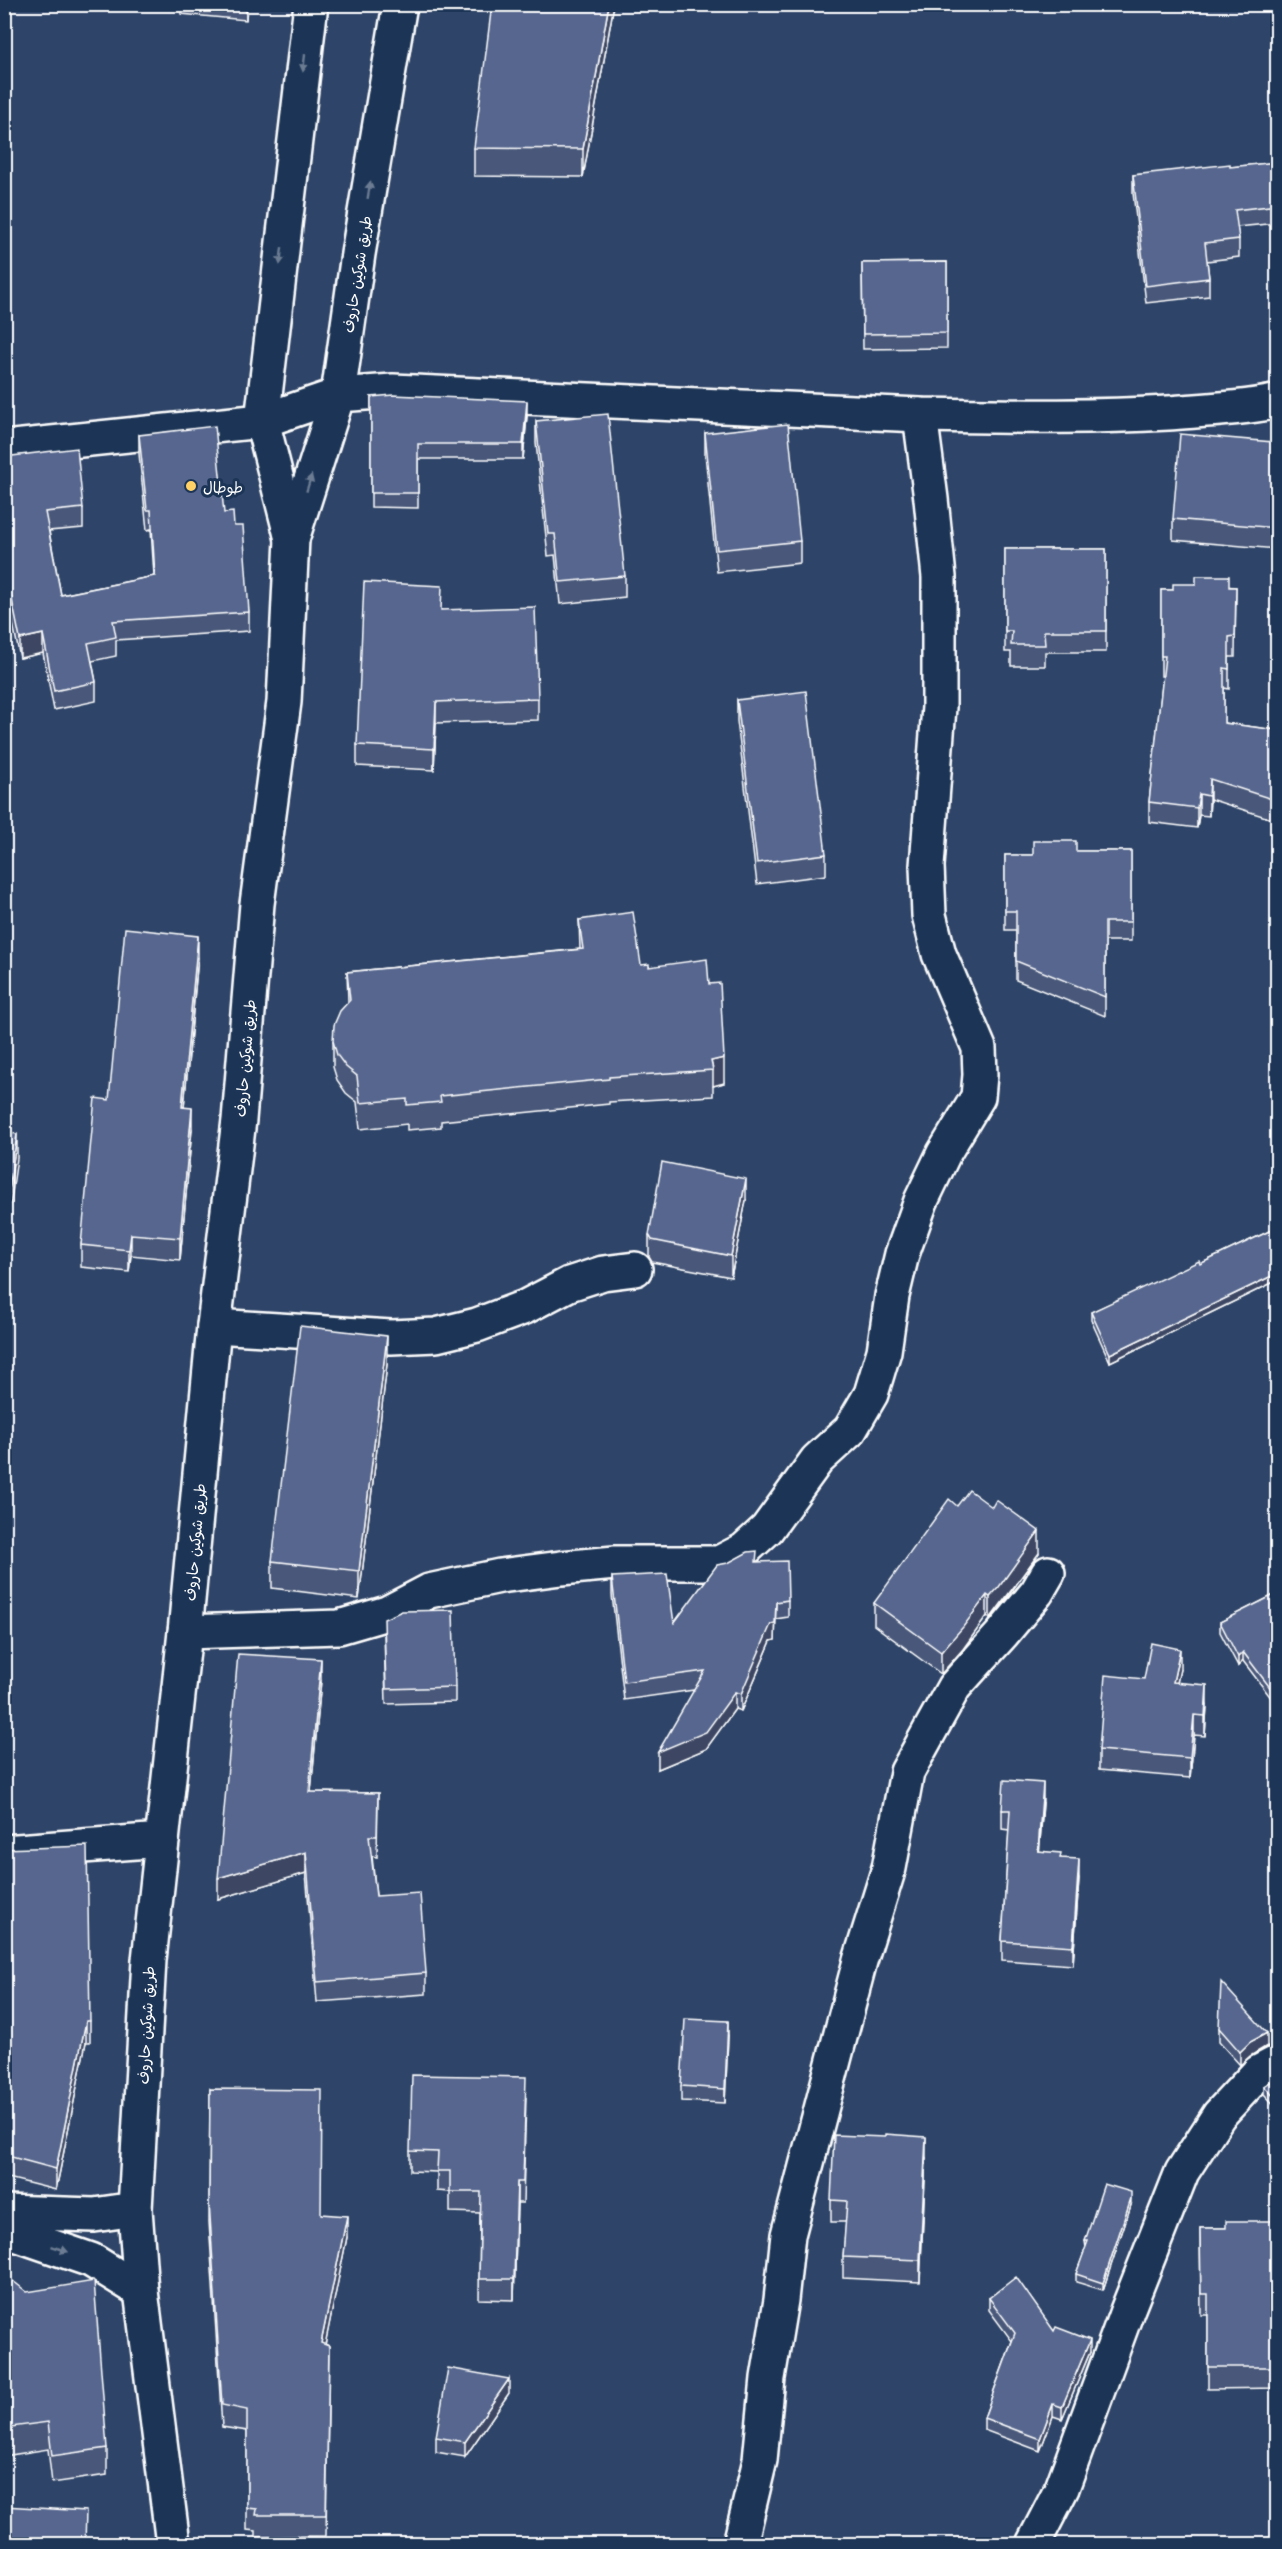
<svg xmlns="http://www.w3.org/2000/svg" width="1282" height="2549" viewBox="0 0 1282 2549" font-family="'Playpen Sans','Playpen Sans Arabic',sans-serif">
	<rect width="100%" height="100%" fill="#2e4468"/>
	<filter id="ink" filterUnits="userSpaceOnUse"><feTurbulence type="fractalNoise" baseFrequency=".0167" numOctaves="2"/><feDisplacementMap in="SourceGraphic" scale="12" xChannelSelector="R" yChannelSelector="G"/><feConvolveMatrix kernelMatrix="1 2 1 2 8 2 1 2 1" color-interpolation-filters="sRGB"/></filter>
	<g filter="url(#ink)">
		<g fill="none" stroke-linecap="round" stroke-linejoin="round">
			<defs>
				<g id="street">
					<path d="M4,448l258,-27 76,-26 55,-4 527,24c82,1 165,3 248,-2 37,-3 74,-4 110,-12"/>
					<polyline points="214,1326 391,1337 436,1335 477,1325 525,1307 569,1284 603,1273 635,1269"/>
					<polyline points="185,1632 339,1627 387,1613 429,1591 500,1576 561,1568 615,1563 719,1563 744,1550 767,1529 817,1460 850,1430 871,1394 884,1351 892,1296 902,1254 921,1201 944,1153 978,1097 980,1075 979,1048 939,954 929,915 927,866 939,707 939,577 931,499 920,415"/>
					<polyline points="4,1852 162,1840"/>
					<polyline points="4,2212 94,2215 135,2209"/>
					<polyline points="4,2230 91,2260 141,2291"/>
					<polyline points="740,2544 760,2460 768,2378 781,2300 788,2235 860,1961 889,1868 907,1772 954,1687 1002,1634 1037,1592 1048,1573"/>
					<polyline points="1033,2544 1062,2488 1127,2311 1182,2172 1219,2115 1259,2072 1278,2062"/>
				</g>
				<g id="primary">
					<polyline points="292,539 262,421 311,4"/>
					<polyline points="173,2544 141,2291 135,2209 149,1960 185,1632 214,1326 239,1120 257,904 284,702 292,539 338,395 358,254 400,4"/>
				</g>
			</defs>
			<!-- street casing -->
			<use href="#street" stroke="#fff" stroke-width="38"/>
			<!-- primary casing -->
			<use href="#primary" stroke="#fff" stroke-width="38"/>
			<!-- street -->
			<use href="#street" stroke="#1d3557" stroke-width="33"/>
			<!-- primary -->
			<use href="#primary" stroke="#1d3557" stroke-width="33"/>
		</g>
		<!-- wall -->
		<g fill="#4a587a" stroke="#fff" stroke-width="1.5">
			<polygon points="181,4 247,4 246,20 181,14"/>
			<polygon points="614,4 583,177 474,176 474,148"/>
			<polygon points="1278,162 1278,223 1237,227 1239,239 1239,257 1207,261 1209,278 1209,296 1146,303 1133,193 1133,175 1230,167"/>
			<polygon points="947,262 947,348 863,349 862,263"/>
			<polygon points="371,397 527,416 523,459 418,459 418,508 371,507"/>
			<polygon points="536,421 625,576 625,597 560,604 555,555 548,556 536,443"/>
			<polygon points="705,433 800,541 800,563 717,572 705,454"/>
			<polygon points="139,435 224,513 234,526 249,612 249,631 116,640 116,656 92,661 96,682 96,701 54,710 43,653 20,658 4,580 4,457 83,508 83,528 49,531 61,595 154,576 151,529 147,530 139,454"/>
			<polygon points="1273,454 1278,454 1277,549 1173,540 1173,519"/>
			<polygon points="1005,549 1106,549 1106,652 1045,652 1045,666 1011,666 1011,652 1005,652"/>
			<polygon points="1196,584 1236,587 1235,657 1229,657 1229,689 1224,688 1224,723 1276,730 1278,725 1278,821 1210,799 1209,816 1199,815 1197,828 1149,822 1149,802 1163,676 1161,676 1161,590 1173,590"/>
			<polygon points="442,610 538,698 538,720 436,723 434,770 357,766 357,745"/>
			<polygon points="737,700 826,854 826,875 757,884 737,721"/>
			<polygon points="1076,851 1131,851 1131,941 1105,941 1105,1016 1016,980 1016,930 1005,930 1005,855 1033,855"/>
			<polygon points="579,920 641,965 709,984 724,1083 713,1086 713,1096 609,1102 609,1104 441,1121 441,1127 407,1130 407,1124 360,1129 357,1102 346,1093 337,1080 333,1067 333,1041 348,1002 347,972 580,949"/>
			<polygon points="198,957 184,1107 192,1129 180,1260 131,1255 129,1272 81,1267 81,1245 109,1100"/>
			<polygon points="746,1200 731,1277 652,1262 649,1257 649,1235"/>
			<polygon points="1278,1227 1278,1280 1110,1362 1091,1320 1091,1312 1200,1264"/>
			<polygon points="387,1364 359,1599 272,1588 272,1561"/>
			<polygon points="957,1506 1039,1553 999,1609 990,1619 987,1616 963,1649 941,1674 874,1625 874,1603"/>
			<polygon points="757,1562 788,1600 788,1617 776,1619 775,1640 771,1641 741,1711 735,1709 706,1749 658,1769 694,1690 624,1700 612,1595 612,1577 674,1623"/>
			<polygon points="1278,1593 1278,1707 1243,1661 1238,1666 1220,1632 1220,1622"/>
			<polygon points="384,1633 455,1687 455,1702 386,1704"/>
			<polygon points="1180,1669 1177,1682 1207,1705 1205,1736 1194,1735 1190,1778 1099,1770 1099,1750 1144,1679"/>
			<polygon points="321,1680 311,1792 378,1793 377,1857 372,1856 376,1896 426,1973 426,1994 317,2002 306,1873 218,1899"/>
			<polygon points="1043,1803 1039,1852 1061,1858 1079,1878 1073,1965 1002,1960 1002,1941 1009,1830 1002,1829 1002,1810"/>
			<polygon points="4,1849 90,2021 90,2042 86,2042 56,2190 4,2177"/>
			<polygon points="1219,2028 1267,2046 1250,2056 1240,2065 1219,2042"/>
			<polygon points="728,2036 725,2103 681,2101 681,2086"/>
			<polygon points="1278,2077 1278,2109 1264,2094 1264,2086"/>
			<polygon points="210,2089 321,2214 347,2237 325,2344 329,2346 326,2536 256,2537 256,2531 247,2530 247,2431 222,2427 209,2222"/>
			<polygon points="526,2098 523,2203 517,2203 514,2300 479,2299 480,2213 450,2212 450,2192 437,2191 437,2172 410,2171 410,2151"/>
			<polygon points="926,2158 920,2282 843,2278 843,2257 846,2222 831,2222 831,2200"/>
			<polygon points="1131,2205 1103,2290 1076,2282 1076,2274 1086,2248 1085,2241"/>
			<polygon points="1278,2221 1278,2388 1208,2389 1208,2315 1201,2315 1200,2228 1226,2228"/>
			<polygon points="4,2283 107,2448 107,2475 52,2483 48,2449 4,2456"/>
			<polygon points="989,2298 1054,2331 1090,2352 1062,2419 1053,2416 1040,2451 984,2430 984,2418 1012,2341 989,2310"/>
			<polygon points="509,2393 465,2457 436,2452 436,2437"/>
		</g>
		<!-- shaded-wall -->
		<g fill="#3c4763" stroke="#fff" stroke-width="1.5">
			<polygon points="246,4 247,4 246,20"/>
			<polygon points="609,4 614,4 583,177 583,149"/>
			<polygon points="527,401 527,416 523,459 523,444"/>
			<polygon points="43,634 43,653 20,658 20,639"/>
			<polygon points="436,702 436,723 434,770 434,749"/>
			<polygon points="1210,779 1210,799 1209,816 1209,796"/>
			<polygon points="1199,794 1199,815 1197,828 1197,808"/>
			<polygon points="198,936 198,957 182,1128 182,1107"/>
			<polygon points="724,1058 724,1083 713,1086 713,1070 711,1061"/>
			<polygon points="192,1108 192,1129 180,1260 180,1238"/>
			<polygon points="17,1134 17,1158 4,1250 4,1226"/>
			<polygon points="746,1179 746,1200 731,1277 731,1256"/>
			<polygon points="131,1234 131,1255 129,1272 129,1250"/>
			<polygon points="1278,1273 1278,1280 1110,1362 1110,1354"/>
			<polygon points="387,1336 387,1364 359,1599 359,1571"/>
			<polygon points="1039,1531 1039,1553 990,1619 990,1597"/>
			<polygon points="987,1595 987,1616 963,1649 941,1674 941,1652"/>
			<polygon points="776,1602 775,1640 771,1641 741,1711 741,1694"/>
			<polygon points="1180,1649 1180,1669 1173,1702 1173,1682"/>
			<polygon points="1243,1652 1243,1661 1238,1666 1238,1657"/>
			<polygon points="321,1659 321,1680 309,1813 309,1792"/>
			<polygon points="1207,1685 1207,1705 1205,1736 1205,1716"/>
			<polygon points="735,1692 735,1709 706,1749 658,1769 658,1752"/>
			<polygon points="1194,1715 1194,1735 1190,1778 1190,1758"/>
			<polygon points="1043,1783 1043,1803 1038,1871 1038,1851"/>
			<polygon points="306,1852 306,1873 218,1899 218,1878"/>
			<polygon points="1079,1859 1079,1878 1073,1965 1073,1946"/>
			<polygon points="86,2021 86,2042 56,2190 56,2169"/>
			<polygon points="728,2021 728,2036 725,2103 725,2089"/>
			<polygon points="1267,2033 1267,2046 1250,2056 1240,2065 1240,2052 1250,2042"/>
			<polygon points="926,2137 926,2158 920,2282 920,2260"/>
			<polygon points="517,2182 517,2203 514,2300 514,2279"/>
			<polygon points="1131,2198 1131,2205 1103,2290 1103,2283"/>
			<polygon points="347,2216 347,2237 321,2365 321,2343"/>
			<polygon points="1090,2340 1090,2352 1062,2419 1062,2407"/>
			<polygon points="509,2379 509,2393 465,2457 465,2442"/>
			<polygon points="1053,2404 1053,2416 1040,2451 1040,2439"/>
		</g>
		<!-- building -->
		<g fill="#56668e" stroke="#fff" stroke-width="1.5">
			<polygon points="492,4 609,4 583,149 474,148"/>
			<polygon points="1278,162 1278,205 1235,210 1239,239 1205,243 1209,278 1146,286 1133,175 1230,164 1230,167"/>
			<polygon points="947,262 947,333 863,334 862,263"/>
			<polygon points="393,395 527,401 523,444 418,444 418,493 371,493 371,397"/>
			<polygon points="608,414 625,576 560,582 555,534 548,534 536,421"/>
			<polygon points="788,424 800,541 717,550 705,433"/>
			<polygon points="215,426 224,513 233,512 234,526 243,526 249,612 113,621 116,637 88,643 96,682 54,691 43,634 20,639 4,561 4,457 77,448 83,508 45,512 61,595 155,576 151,510 147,510 139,435"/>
			<polygon points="1180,434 1273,442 1272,454 1278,454 1277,528 1173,519"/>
			<polygon points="1005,549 1106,549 1106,631 1044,631 1045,645 1011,645 1012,631 1005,631"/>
			<polygon points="1196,576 1229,576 1229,587 1236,587 1235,636 1229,637 1229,669 1224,668 1224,723 1276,730 1278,725 1278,801 1210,779 1209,796 1199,794 1197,808 1149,802 1165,656 1161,656 1161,590 1173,590 1173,584 1196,584"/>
			<polygon points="364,582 442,586 441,610 535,607 538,698 436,702 434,749 357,745"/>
			<polygon points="806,691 826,854 757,863 737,700"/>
			<polygon points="1033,841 1076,841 1076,851 1131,851 1131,922 1105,922 1105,997 1016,961 1016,911 1005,911 1005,855 1033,855"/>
			<polygon points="633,912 641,965 649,964 649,967 707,959 709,984 720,983 724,1058 711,1061 713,1070 609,1077 609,1079 440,1096 441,1102 407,1105 407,1099 360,1103 357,1076 346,1067 337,1055 333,1041 334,1025 340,1011 350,1000 347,972 583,949 579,920"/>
			<polygon points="125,928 198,936 182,1107 192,1108 180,1238 131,1234 129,1250 81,1245 95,1098 109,1100"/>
			<polygon points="4,1132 17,1134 4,1226"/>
			<polygon points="662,1162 746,1179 731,1256 652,1240 649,1235"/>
			<polygon points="1278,1227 1278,1273 1110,1354 1091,1312 1199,1261 1200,1264"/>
			<polygon points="300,1326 387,1336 359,1571 272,1561"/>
			<polygon points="969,1490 992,1507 996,1500 1039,1531 999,1587 990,1597 987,1595 963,1627 941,1652 874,1603 949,1499 957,1506"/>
			<polygon points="757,1551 756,1562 787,1561 788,1600 776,1602 775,1623 771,1624 741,1694 735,1692 706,1732 658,1752 705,1671 624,1682 612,1577 667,1574 674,1623 717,1565 728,1563 748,1552"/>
			<polygon points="1278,1593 1278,1698 1243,1652 1238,1657 1220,1622"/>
			<polygon points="453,1610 455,1687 386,1689 384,1619 402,1611"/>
			<polygon points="1151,1643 1180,1649 1173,1682 1207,1685 1205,1716 1194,1715 1190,1758 1099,1750 1105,1675 1144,1679"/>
			<polygon points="238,1654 321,1659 309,1792 378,1793 377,1836 369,1836 376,1896 420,1893 426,1973 317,1982 306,1852 218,1878"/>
			<polygon points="1004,1780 1043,1783 1038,1851 1061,1853 1060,1858 1079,1859 1073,1946 1002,1941 1010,1810 1002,1810"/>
			<polygon points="87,1846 90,2021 86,2021 56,2169 4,2155 4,1849"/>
			<polygon points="1221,1982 1267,2033 1250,2042 1240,2052 1219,2028"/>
			<polygon points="685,2019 728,2021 725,2089 681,2086"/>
			<polygon points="412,2075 526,2077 523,2182 517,2182 514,2279 479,2279 481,2192 450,2192 450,2171 437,2171 438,2152 410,2151"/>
			<polygon points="1278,2077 1278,2101 1264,2086"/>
			<polygon points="210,2089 322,2090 321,2214 347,2216 321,2343 329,2346 326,2515 256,2515 257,2509 247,2508 247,2410 222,2405 209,2201"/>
			<polygon points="885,2134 926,2137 920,2260 843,2257 847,2201 831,2200 834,2135 885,2137"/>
			<polygon points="1104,2184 1131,2192 1131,2198 1103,2283 1076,2274 1088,2241 1085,2241"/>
			<polygon points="1226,2221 1278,2221 1278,2367 1208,2367 1208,2294 1201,2294 1200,2228 1226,2228"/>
			<polygon points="1016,2277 1054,2331 1056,2327 1090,2340 1062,2407 1053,2404 1040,2439 984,2418 1015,2333 989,2298"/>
			<polygon points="13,2281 27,2292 94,2281 107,2448 52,2456 48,2422 4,2428 4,2283"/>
			<polygon points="448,2368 509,2379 465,2442 436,2437"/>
			<polygon points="4,2506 86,2511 85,2544 4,2544"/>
		</g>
		<!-- one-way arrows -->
		<defs><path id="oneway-solid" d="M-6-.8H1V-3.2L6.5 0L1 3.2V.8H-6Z" transform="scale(1.5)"/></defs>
		<g fill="#6c7c92">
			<use href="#oneway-solid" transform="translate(304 63) rotate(97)"/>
			<use href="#oneway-solid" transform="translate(369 190) rotate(-81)"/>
			<use href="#oneway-solid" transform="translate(281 256) rotate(97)"/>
			<use href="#oneway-solid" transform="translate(309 483) rotate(-73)"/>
			<use href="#oneway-solid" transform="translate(60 2249) rotate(19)"/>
		</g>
	</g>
	<!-- markers -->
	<circle fill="#ffd166" stroke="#1d3557" stroke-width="2" cx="191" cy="486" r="6"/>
	<g text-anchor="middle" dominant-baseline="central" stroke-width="6" stroke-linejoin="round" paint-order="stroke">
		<!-- street labels -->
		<g font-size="15" fill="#fff" stroke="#1d3557">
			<text transform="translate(356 274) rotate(-81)">طريق شوكين حاروف</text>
			<text transform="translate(244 1058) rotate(-85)">طريق شوكين حاروف</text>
			<text transform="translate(194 1542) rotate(-85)">طريق شوكين حاروف</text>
			<text transform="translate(145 2025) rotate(-87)">طريق شوكين حاروف</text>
		</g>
		<!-- poi labels -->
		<g font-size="15" fill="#fff" stroke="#1d3557" text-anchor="start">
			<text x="203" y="486">طوطال</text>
		</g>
	</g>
	<!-- margin -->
	<rect width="1282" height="2549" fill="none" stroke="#1d3557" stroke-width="24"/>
	<rect x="12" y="12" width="1258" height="2525" fill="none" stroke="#fff" stroke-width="2" filter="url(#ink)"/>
</svg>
